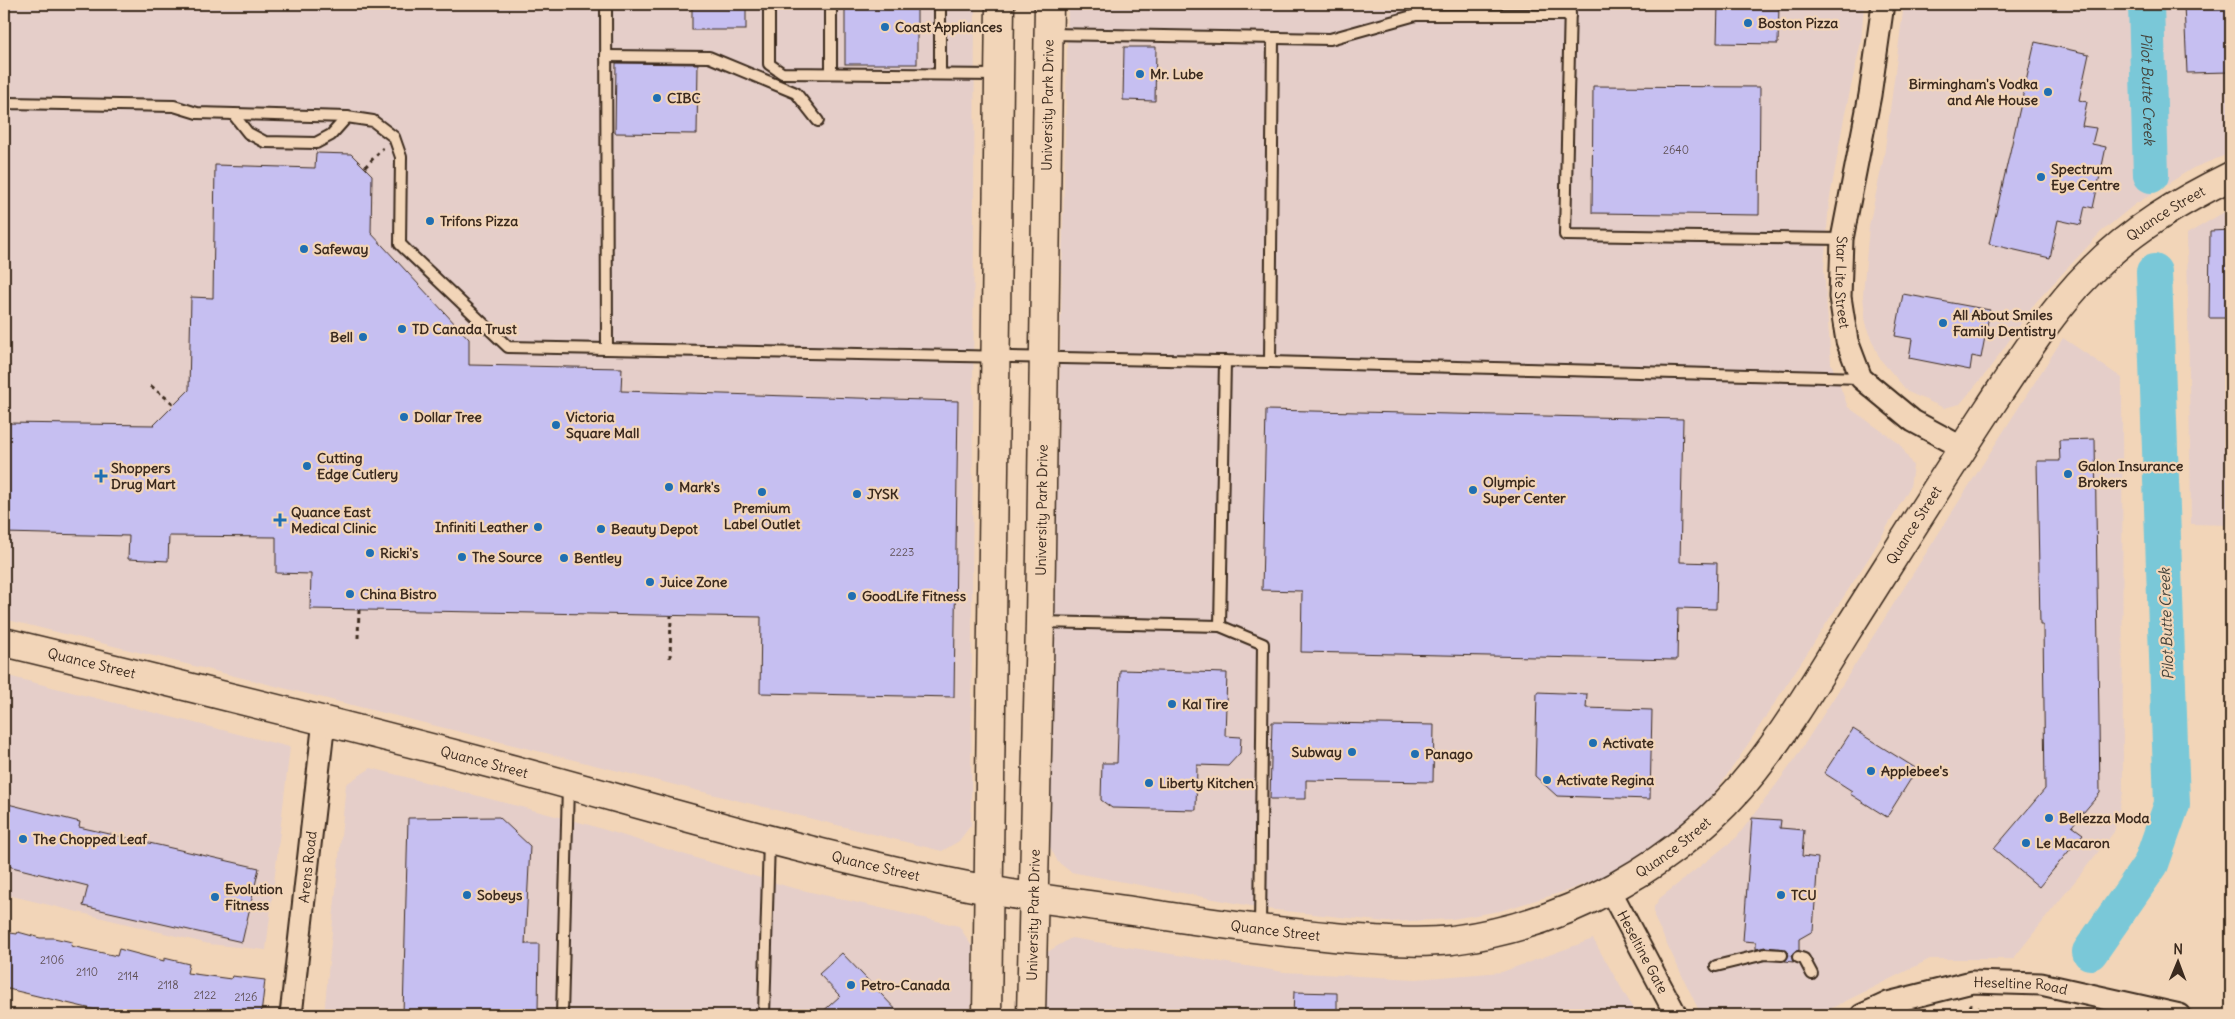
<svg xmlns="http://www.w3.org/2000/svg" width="2235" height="1019" viewBox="0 0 2235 1019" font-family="Delius,sans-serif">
	<rect width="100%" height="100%" fill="#f2d5b8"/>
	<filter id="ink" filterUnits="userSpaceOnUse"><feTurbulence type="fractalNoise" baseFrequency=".02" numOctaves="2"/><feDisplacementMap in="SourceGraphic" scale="10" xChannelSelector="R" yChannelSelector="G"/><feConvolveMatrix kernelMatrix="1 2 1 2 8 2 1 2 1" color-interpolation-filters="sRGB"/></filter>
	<g filter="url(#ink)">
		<!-- built -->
		<g fill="#e5cec9">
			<polygon points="4,4 975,4 971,825 959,841 942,851 4,619"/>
			<polygon points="1068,4 1864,4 1861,42 1844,118 1829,203 1824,268 1831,363 1848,407 1900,444 1913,466 1910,487 1872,553 1739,758 1710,799 1685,822 1653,848 1608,875 1566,891 1500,911 1452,919 1387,922 1267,909 1071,872 1058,862 1049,845"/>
			<polygon points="1904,4 2231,4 2231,153 2193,168 2134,205 2101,232 2036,302 1987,372 1960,404 1944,408 1908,392 1880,359 1866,327 1863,295 1869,226 1884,156"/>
			<polygon points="2231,208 2231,525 2191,524 2187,234"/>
			<polygon points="2063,338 2122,378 2123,793 2114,832 2013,959 1930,959 1818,1015 1701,1015 1654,917 1654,907 1660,898 1737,837 1793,762"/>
			<polygon points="4,675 290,747 266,950 209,944 4,894"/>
			<polygon points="371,768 586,824 789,887 959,926 973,948 971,1015 324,1015 346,784"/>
			<polygon points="1071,938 1284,972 1416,979 1502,972 1593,939 1637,1015 1042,1015 1044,954"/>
		</g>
		<!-- green -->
		<polygon fill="#d4e497" stroke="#88875a" points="1979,1007 1983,1015 1938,1015"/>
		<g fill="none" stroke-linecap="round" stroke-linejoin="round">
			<!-- river -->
			<g stroke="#7ac8d8" stroke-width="36">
				<path id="s1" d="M2146,4l5,171"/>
				<polyline points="2090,952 2151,864 2172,804 2154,272"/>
			</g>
		</g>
		<!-- building -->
		<g fill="#c6bff1" stroke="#3b2a1e">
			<rect x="692" y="4" width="54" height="26"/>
			<rect x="845" y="4" width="72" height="60"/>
			<polygon points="1718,4 1779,4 1778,44 1717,43"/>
			<polygon points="2184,4 2231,4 2230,72 2187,73"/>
			<polygon points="2035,42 2089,54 2079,100 2087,102 2082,126 2096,128 2092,144 2106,147 2093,208 2085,206 2081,225 2058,220 2050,258 1989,244"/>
			<polygon points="1124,47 1156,47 1155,101 1123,100"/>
			<polygon points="616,63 698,64 697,134 615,133"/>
			<polygon points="1593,86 1760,87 1759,215 1592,213"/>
			<polygon points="316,153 351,154 372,175 371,233 469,339 469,365 622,368 621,391 958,401 954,697 760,693 761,617 310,609 311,574 276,573 276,537 169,536 168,561 128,559 129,536 4,533 4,423 154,425 189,390 191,297 213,298 215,165 315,168"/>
			<polygon points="2231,230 2231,318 2209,318 2210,231"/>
			<polygon points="1903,294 1990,310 1981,358 1972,356 1970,370 1909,358 1912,339 1895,336"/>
			<polygon points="1266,410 1683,419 1680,562 1717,563 1716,609 1678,608 1677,660 1301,652 1302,591 1262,590"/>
			<polygon points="2095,439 2100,793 2072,826 2083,834 2039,887 1994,849 2045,789 2043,625 2040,625 2037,461 2060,461 2059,440"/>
			<polygon points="1120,670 1227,673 1225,736 1241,737 1240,753 1228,766 1197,765 1196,810 1112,808 1101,800 1102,763 1117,763"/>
			<polygon points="1537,692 1587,694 1586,708 1652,710 1650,799 1557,796 1535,776"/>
			<polygon points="1272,722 1434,725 1433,782 1306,780 1306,799 1270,799"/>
			<polygon points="1853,729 1917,769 1887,817 1850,794 1852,791 1824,773"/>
			<polygon points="4,803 80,822 79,827 259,868 242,942 83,906 88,886 4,865"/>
			<polygon points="499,817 530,846 525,944 539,944 538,1011 523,1011 523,1015 403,1015 408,818"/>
			<polygon points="1752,818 1781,820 1780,828 1804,830 1802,856 1818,858 1813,931 1799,939 1799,950 1791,955 1793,962 1785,961 1789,955 1785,949 1765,947 1756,949 1756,942 1743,941"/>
			<polygon points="4,932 17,934 18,932 40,938 54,938 72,942 71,946 117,956 119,949 164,961 164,958 189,964 187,973 231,979 232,976 265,980 261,1015 117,1015 4,988"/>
			<polygon points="842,953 901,1015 819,1015 840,996 819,974"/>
			<polygon points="1294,992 1337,993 1337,1015 1293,1015"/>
		</g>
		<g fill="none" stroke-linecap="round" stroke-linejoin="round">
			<defs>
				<g id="lane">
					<polyline points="606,4 607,349 1270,362 1861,378"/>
					<polyline points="769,4 769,64 782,73 998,75"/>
					<polyline points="831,4 831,73"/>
					<polyline points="940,4 940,74"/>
					<polyline points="1570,4 1565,235 1842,239"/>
					<polyline points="1050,34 1330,39 1416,15 1570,15"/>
					<polyline points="606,56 709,57 796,93 818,121"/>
					<polyline points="4,106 8,103 174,106 197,113 347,117 373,121 394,137 401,157 400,244 406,250 508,347 607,349"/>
					<polyline points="233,114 248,133 265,142 316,143 331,135 347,117"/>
					<polyline points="1270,362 1273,38"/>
					<polyline points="1040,622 1220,626 1263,644 1260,929"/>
					<polyline points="1220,626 1225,361"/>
					<polyline points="1798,957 1804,959 1812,974"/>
					<polyline points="1716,966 1765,954 1782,955"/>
					<polyline points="562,1015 568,786"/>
					<polyline points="764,1015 769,840"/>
				</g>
				<g id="street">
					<path id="s2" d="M1883,4l-13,91 -28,144 -2,58 7,44 14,37 52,43 50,27"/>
					<path id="s3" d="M1610,890l66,125"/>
					<path id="s4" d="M291,1015l33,-295"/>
					<path id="s5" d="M1862,1015l26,-12 84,-21 69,2 139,31"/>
				</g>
				<g id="secondary">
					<path id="s6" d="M4,642c166,40 331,81 496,124 160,43 320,92 483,123 52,10 104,15 156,23 65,10 130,19 195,25 39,3 79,7 118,3 116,-15 229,-77 302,-169 35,-44 64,-94 94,-142 47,-74 93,-148 141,-221 31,-47 62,-97 102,-137 40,-41 89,-70 140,-95"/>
					<polyline points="987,1015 1000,4"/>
					<path id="s7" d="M1031,1015l9,-393 9,-618"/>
				</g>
			</defs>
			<!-- lane casing -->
			<use href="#lane" stroke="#3b2a1e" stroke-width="14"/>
			<!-- street casing -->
			<use href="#street" stroke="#3b2a1e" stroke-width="25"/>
			<!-- secondary casing -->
			<use href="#secondary" stroke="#3b2a1e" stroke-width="31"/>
			<!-- path -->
			<g stroke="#3b2a1e" stroke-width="3" stroke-dasharray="4 4" stroke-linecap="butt">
				<polyline points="365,167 383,148"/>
				<polyline points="151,386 175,405"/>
				<polyline points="358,638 359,610"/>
				<polyline points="670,658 671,616"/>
				<polyline points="1970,1015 1971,1003"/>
			</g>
			<!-- lane -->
			<use href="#lane" stroke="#f2d5b8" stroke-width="10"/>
			<!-- street -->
			<use href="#street" stroke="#f2d5b8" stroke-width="21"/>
			<!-- secondary -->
			<use href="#secondary" stroke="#f2d5b8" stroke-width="28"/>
		</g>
	</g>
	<!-- markers -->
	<g fill="#1f6fb2" stroke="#f2d5b8" stroke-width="2">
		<circle cx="1748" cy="23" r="5"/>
		<circle cx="885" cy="27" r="5"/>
		<circle cx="1140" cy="74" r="5"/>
		<circle cx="2048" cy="92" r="5"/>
		<circle cx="657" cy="98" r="5"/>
		<circle cx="2041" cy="177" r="5"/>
		<circle cx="430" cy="221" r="5"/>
		<circle cx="304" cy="249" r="5"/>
		<circle cx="1943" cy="323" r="5"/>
		<circle cx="402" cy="329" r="5"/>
		<circle cx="363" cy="337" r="5"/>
		<circle cx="404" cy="417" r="5"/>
		<circle cx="556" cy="425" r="5"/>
		<circle cx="307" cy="466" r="5"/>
		<circle cx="2068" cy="474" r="5"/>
		<path d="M98.5 468.5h5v5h5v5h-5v5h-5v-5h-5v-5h5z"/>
		<circle cx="669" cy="487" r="5"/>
		<circle cx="1473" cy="490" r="5"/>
		<circle cx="762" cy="492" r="5"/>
		<circle cx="857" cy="494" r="5"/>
		<path d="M277.5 512.5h5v5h5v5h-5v5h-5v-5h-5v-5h5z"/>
		<circle cx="538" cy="527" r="5"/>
		<circle cx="601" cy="529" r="5"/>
		<circle cx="370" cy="553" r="5"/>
		<circle cx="462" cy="557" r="5"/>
		<circle cx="564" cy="558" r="5"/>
		<circle cx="650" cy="582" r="5"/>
		<circle cx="350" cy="594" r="5"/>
		<circle cx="852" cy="596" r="5"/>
		<circle cx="1172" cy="704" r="5"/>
		<circle cx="1593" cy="743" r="5"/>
		<circle cx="1352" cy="752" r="5"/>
		<circle cx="1415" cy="754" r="5"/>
		<circle cx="1871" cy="771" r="5"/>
		<circle cx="1547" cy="780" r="5"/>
		<circle cx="1149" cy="783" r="5"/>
		<circle cx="2049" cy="818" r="5"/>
		<circle cx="23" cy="839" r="5"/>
		<circle cx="2026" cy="843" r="5"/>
		<circle cx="467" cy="895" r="5"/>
		<circle cx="1781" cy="895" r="5"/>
		<circle cx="215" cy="897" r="5"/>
		<circle cx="851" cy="985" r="5"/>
	</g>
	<g text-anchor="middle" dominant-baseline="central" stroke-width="4.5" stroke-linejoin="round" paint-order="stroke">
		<!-- number labels -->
		<g font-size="11" fill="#5e4f53">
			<text x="1676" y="150">2640</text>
			<text x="902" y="552">2223</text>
			<text x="52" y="960">2106</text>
			<text x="87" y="972">2110</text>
			<text x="128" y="976">2114</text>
			<text x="168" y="985">2118</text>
			<text x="205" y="995">2122</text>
			<text x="246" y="997">2126</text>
		</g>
		<!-- poi labels -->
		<g font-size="14" font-weight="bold" fill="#3b2a1e" stroke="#f2d5b8" text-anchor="start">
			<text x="1758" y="23">Boston Pizza</text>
			<text x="895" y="27">Coast Appliances</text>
			<text x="1150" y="74">Mr. Lube</text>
			<text x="2038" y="84" text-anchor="end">Birmingham's Vodka<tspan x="2038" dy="16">and Ale House</tspan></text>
			<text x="667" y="98">CIBC</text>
			<text x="2051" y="169">Spectrum<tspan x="2051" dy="16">Eye Centre</tspan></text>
			<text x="440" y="221">Trifons Pizza</text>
			<text x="314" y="249">Safeway</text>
			<text x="1953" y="315">All About Smiles<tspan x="1953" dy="16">Family Dentistry</tspan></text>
			<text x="412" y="329">TD Canada Trust</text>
			<text x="353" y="337" text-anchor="end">Bell</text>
			<text x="414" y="417">Dollar Tree</text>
			<text x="566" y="417">Victoria<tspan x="566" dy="16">Square Mall</tspan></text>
			<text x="317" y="458">Cutting<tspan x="317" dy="16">Edge Cutlery</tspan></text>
			<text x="2078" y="466">Galon Insurance<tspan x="2078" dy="16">Brokers</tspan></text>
			<text x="111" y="468">Shoppers<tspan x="111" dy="16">Drug Mart</tspan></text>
			<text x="1483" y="482">Olympic<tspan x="1483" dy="16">Super Center</tspan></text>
			<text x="679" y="487">Mark's</text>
			<text x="867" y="494">JYSK</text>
			<text x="762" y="508" text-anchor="middle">Premium<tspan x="762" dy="16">Label Outlet</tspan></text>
			<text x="291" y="512">Quance East<tspan x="291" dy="16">Medical Clinic</tspan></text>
			<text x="528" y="527" text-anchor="end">Infiniti Leather</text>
			<text x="611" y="529">Beauty Depot</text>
			<text x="380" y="553">Ricki's</text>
			<text x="472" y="557">The Source</text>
			<text x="574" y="558">Bentley</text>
			<text x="660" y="582">Juice Zone</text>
			<text x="360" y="594">China Bistro</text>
			<text x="862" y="596">GoodLife Fitness</text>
			<text x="1182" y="704">Kal Tire</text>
			<text x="1603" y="743">Activate</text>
			<text x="1342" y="752" text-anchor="end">Subway</text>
			<text x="1425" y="754">Panago</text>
			<text x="1881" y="771">Applebee's</text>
			<text x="1557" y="780">Activate Regina</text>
			<text x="1159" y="783">Liberty Kitchen</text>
			<text x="2059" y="818">Bellezza Moda</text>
			<text x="33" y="839">The Chopped Leaf</text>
			<text x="2036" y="843">Le Macaron</text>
			<text x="225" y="889">Evolution<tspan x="225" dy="16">Fitness</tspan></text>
			<text x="477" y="895">Sobeys</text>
			<text x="1791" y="895">TCU</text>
			<text x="861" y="985">Petro-Canada</text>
		</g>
		<!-- street labels -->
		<g font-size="14" fill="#3b2a1e" stroke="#f2d5b8">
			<text stroke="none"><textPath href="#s7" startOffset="910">University Park Drive</textPath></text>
			<text stroke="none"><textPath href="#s6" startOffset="2535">Quance Street</textPath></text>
			<text stroke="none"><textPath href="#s2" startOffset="282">Star Lite Street</textPath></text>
			<text stroke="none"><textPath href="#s7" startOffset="505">University Park Drive</textPath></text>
			<text stroke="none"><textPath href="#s6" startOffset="2130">Quance Street</textPath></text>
			<text stroke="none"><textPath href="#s6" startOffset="90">Quance Street</textPath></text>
			<text stroke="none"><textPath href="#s6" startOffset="495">Quance Street</textPath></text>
			<text stroke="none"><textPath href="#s6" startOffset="1725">Quance Street</textPath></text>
			<text stroke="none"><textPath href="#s6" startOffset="900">Quance Street</textPath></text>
			<text stroke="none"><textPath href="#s4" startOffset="149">Arens Road</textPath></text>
			<text stroke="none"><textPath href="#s7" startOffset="100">University Park Drive</textPath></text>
			<text stroke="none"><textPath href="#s6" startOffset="1305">Quance Street</textPath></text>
			<text stroke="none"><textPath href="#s3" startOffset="70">Heseltine Gate</textPath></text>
			<text stroke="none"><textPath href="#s5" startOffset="164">Heseltine Road</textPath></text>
		</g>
		<!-- water labels -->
		<g font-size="15" font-style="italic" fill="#44423a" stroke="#f2d5b8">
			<text stroke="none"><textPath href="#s1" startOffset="85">Pilot Butte Creek</textPath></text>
			<text transform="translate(2166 624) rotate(-92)">Pilot Butte Creek</text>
		</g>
	</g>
	<!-- margin -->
	<rect width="2235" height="1019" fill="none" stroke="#f2d5b8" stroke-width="20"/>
	<rect x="10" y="10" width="2215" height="999" fill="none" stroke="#3b2a1e" stroke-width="2" filter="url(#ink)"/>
	<!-- north arrow -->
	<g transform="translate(2178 962) rotate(1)" stroke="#f2d5b8" stroke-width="4" paint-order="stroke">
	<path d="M0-4L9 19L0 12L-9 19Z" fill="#3b2a1e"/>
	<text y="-8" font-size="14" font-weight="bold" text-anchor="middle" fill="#3b2a1e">N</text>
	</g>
</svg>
